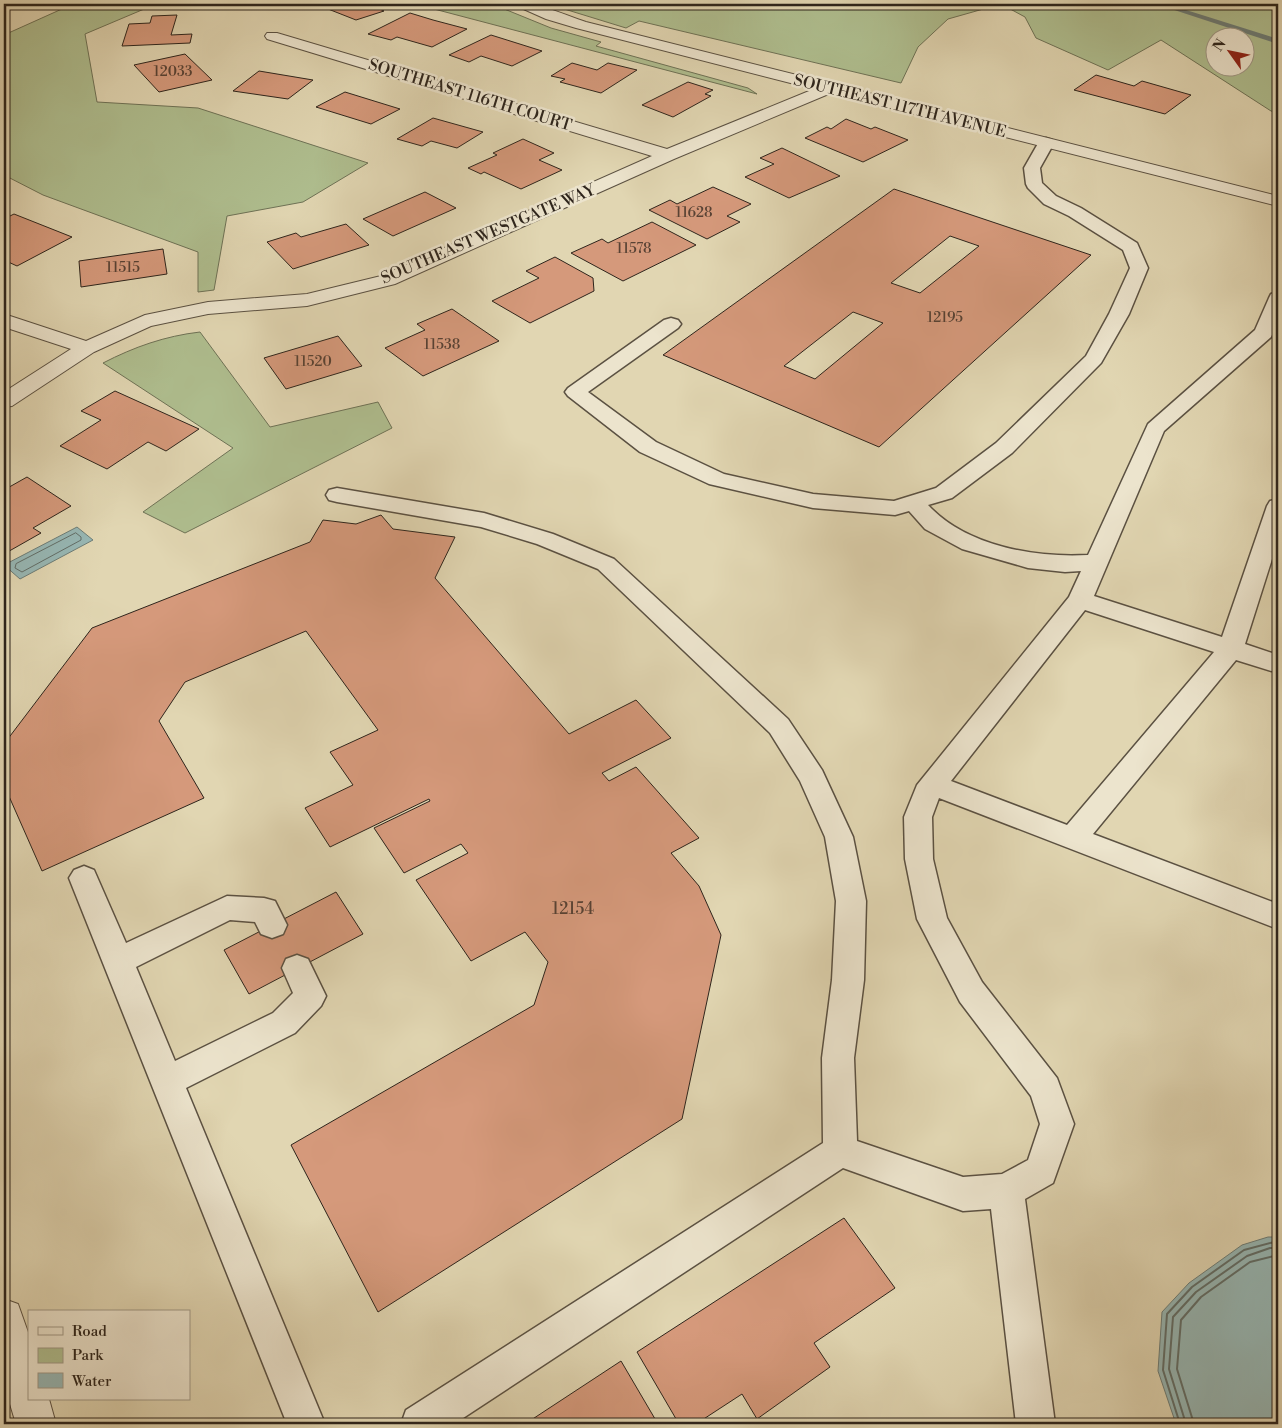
<svg xmlns="http://www.w3.org/2000/svg" width="1282" height="1428" viewBox="0 0 1282 1428" font-family="'Libre Bodoni',serif">
	<rect width="100%" height="100%" fill="#e1d6b2"/>
	<filter id="stains"><feTurbulence type="fractalNoise" baseFrequency=".004" numOctaves="4"/><feColorMatrix values="0 0 0 0 .2 0 0 0 0 .09 0 0 0 0 .02 0 0 0 .5 -.17"/></filter>
	<radialGradient id="worn" r=".72"><stop offset=".6" stop-color="#630" stop-opacity="0"/><stop offset="1" stop-color="#630" stop-opacity=".3"/></radialGradient>
	<!-- green -->
	<g fill="#afbe8f" stroke="#6e7256" fill-rule="evenodd">
		<polygon points="73,4 156,4 85,34 97,102 198,108 368,163 303,202 227,216 214,290 198,292 198,252 43,195 4,175 4,35"/>
		<polygon points="415,4 492,4 551,28 601,42 596,46 748,88 757,94"/>
		<polygon points="548,4 1001,4 948,19 918,47 901,83 639,21 626,28"/>
		<path d="M1001,4h277v109l-7,-2 -110,-71 -53,30 -72,-32 -11,-21zM1214,38h30v30h-30z"/>
		<path d="M200,332l70,95 108,-25 14,26 -207,105 -42,-21 90,-64 -130,-85c31,-16 62,-27 97,-31z"/>
	</g>
	<!-- water -->
	<g fill="#97b7b4" stroke="#6d7d77">
		<polygon points="77,527 93,540 20,579 4,565"/>
		<polygon points="1268,1237 1278,1237 1278,1424 1176,1424 1158,1371 1162,1312 1189,1283 1242,1245"/>
	</g>
	<g fill="none" stroke-linecap="round" stroke-linejoin="round">
		<!-- shore-far1 -->
		<polygon stroke="#626e68" stroke-width="1" points="76,533 81,537 81,540 22,572 15,568 16,564"/>
		<!-- shore -->
		<g stroke="#626e68" stroke-width="2">
			<polyline points="1180,1424 1163,1370 1167,1314 1192,1287 1244,1250 1278,1241"/>
			<polyline points="1186,1424 1169,1369 1173,1317 1196,1292 1247,1256 1270,1248 1278,1248"/>
			<polyline points="1194,1424 1177,1369 1181,1320 1201,1297 1250,1262 1278,1255"/>
		</g>
		<!-- stream -->
		<polygon fill="#6d7d77" fill-rule="evenodd" points="1156,4 1167,4 1278,39 1278,44"/>
	</g>
	<!-- building -->
	<g fill="#d5997b" stroke="#2e251c" fill-rule="evenodd">
		<polygon points="331,4 384,4 375,7 384,11 356,20 323,7"/>
		<polygon points="410,13 433,20 467,29 432,47 397,37 391,40 368,34"/>
		<polygon points="177,15 171,35 192,34 190,43 122,46 129,24 150,23 152,16"/>
		<polygon points="491,35 542,51 512,66 481,56 469,62 449,55"/>
		<polygon points="185,54 212,80 159,92 134,65"/>
		<polygon points="572,63 597,70 608,63 637,70 601,93 560,82 565,79 551,76"/>
		<polygon points="259,71 313,80 288,99 233,91"/>
		<polygon points="1096,75 1134,86 1142,81 1191,95 1165,114 1074,90"/>
		<polygon points="688,82 713,90 705,94 711,96 673,117 642,105"/>
		<polygon points="345,92 400,109 371,124 316,107"/>
		<polygon points="433,118 483,132 457,148 431,141 422,146 397,139"/>
		<polygon points="846,119 871,129 875,127 908,140 863,162 805,138 827,127 831,129"/>
		<polygon points="523,139 554,153 539,160 562,170 521,189 484,172 481,174 468,168 497,155 493,153"/>
		<polygon points="782,148 840,176 789,198 745,177 774,164 760,158"/>
		<polygon points="713,187 751,204 727,216 740,222 707,239 649,210 670,200 677,204"/>
		<path d="M894,189l197,66 -212,192 -216,-92zM950,236l29,10 -59,47 -29,-10zM853,312l30,11 -68,56 -31,-13z"/>
		<polygon points="425,192 456,208 393,236 363,219"/>
		<polygon points="14,214 72,237 17,266 4,260 4,219"/>
		<polygon points="652,222 696,245 623,281 571,253 602,239 608,243"/>
		<polygon points="346,224 369,245 293,269 267,242 296,233 301,237"/>
		<polygon points="163,249 167,274 81,287 79,261"/>
		<polygon points="555,257 593,278 594,291 530,323 492,301 539,278 526,271"/>
		<polygon points="452,309 499,341 423,376 385,348 425,330 417,324"/>
		<polygon points="338,336 362,366 286,389 264,358"/>
		<polygon points="115,391 199,429 166,451 148,442 107,469 60,446 101,420 81,411"/>
		<polygon points="27,477 71,506 33,528 41,533 4,554 4,490"/>
		<polygon points="381,515 393,529 455,537 435,578 569,734 636,700 671,738 602,773 609,781 636,767 699,838 671,853 699,886 721,935 682,1119 378,1312 291,1145 534,1005 548,962 525,932 471,961 416,880 468,853 461,844 404,873 374,828 430,801 429,799 330,847 305,808 353,785 330,752 378,730 306,631 185,682 159,721 204,798 42,871 4,785 4,744 92,628 310,542 323,520 356,524"/>
		<polygon points="336,892 363,934 249,994 224,950"/>
		<polygon points="844,1218 895,1288 814,1343 830,1367 757,1419 742,1394 696,1424 679,1424 637,1352"/>
		<polygon points="621,1361 658,1424 525,1424"/>
	</g>
	<g fill="none" stroke-linecap="round" stroke-linejoin="round">
		<defs>
			<g id="service">
				<path d="M1046,138l6,2 2,3 -14,25 2,15 14,13 25,12 56,35 11,25 -19,46 -28,49 -89,90 -60,45 -24,7c38,41 106,53 160,50l60,-131 107,-94 14,-32 2,-4 7,-2v29l-7,16 -107,94 -70,165 128,41 45,-131 3,-5 8,-2v41l-33,104 33,11v18l-42,-13 -143,174 185,70v25l-339,-131 -7,19 1,42 14,59 35,64 75,96 17,46 -21,59 -28,16 30,225h-39l-25,-215 -28,2 -120,-43 -389,256h-53l5,-14 417,-267 -1,-85 10,-78 4,-79 -11,-64 -25,-56 -30,-48 -172,-164 -61,-25 -56,-17 -144,-25 -8,-2 -3,-5 3,-5 8,-2 147,25 69,21 61,25 174,160 34,51 31,67 13,64 -2,79 -10,78 3,83 106,36 39,-3 26,-14 12,-36 -9,-28 -71,-94 -43,-83 -12,-60 -1,-42 13,-32 152,-188 12,-26 -16,1 -37,-4 -66,-19 -37,-20 -16,-18 -14,4 -82,-7 -104,-24 -69,-32 -72,-56 -3,-4 3,-4 96,-68 7,-2 7,2 3,4 -3,4 -90,64 68,50 68,32 89,20 81,7 42,-13 60,-45 90,-87 23,-42 21,-46 -7,-18 -54,-34 -25,-12 -16,-16 -2,-4 -2,-16 16,-28zM1085,610l129,42 -147,173 -116,-44z"/>
				<polygon points="84,866 94,870 126,943 227,896 264,898 275,901 287,925 283,934 272,938 261,934 255,922 230,920 136,967 175,1061 273,1013 293,993 282,968 286,959 297,955 308,959 326,996 321,1006 295,1033 186,1088 325,1424 287,1424 69,878 74,870"/>
			</g>
			<g id="minor">
				<path d="M517,4c23,-2 46,11 69,18l692,174v10l-447,-113 -157,66 -279,125 -88,22 -99,8 -57,12 -57,26 -82,54 -8,1v-15l67,-43 -67,-22v-13l82,27 59,-26 63,-13 99,-8 74,-18 271,-120 -385,-117 -2,-3 2,-3h10l390,116 147,-60 -238,-61 -30,-9 -27,-12z"/>
				<polygon points="4,1299 18,1304 29,1335 29,1399 49,1399 56,1424 16,1424 4,1384"/>
			</g>
		</defs>
		<!-- service casing -->
		<use href="#service" stroke="#5b5142" stroke-width="3"/>
		<!-- minor casing -->
		<use href="#minor" stroke="#5b5142" stroke-width="2"/>
		<!-- service -->
		<use href="#service" fill="#ece4cd" fill-rule="evenodd"/>
		<!-- minor -->
		<use href="#minor" fill="#ece4cd" fill-rule="evenodd"/>
	</g>
	<g text-anchor="middle" dominant-baseline="central" stroke-width="5" stroke-linejoin="round" paint-order="stroke">
		<!-- far-number labels -->
		<g font-size="14" fill="#584234">
			<text x="173" y="72">12033</text>
			<text x="694" y="213">11628</text>
			<text x="634" y="249">11578</text>
			<text x="123" y="268">11515</text>
			<text x="945" y="318">12195</text>
			<text x="442" y="345">11538</text>
			<text x="313" y="362">11520</text>
		</g>
		<!-- far-street labels -->
		<g font-size="16" fill="#2e251c" stroke="#ece4cd">
			<text transform="translate(470 95) rotate(17)">SOUTHEAST 116TH COURT</text>
			<text transform="translate(900 106) rotate(14)">SOUTHEAST 117TH AVENUE</text>
			<text transform="translate(488 234) rotate(-23)">SOUTHEAST WESTGATE WAY</text>
		</g>
		<!-- number labels -->
		<g font-size="16" fill="#584234">
			<text x="573" y="909">12154</text>
		</g>
	</g>
	<!-- margin -->
	<rect width="1282" height="1428" fill="none" stroke="#e1d6b2" stroke-width="20"/>
	<rect x="5" y="5" width="1272" height="1418" fill="none" stroke="#2e251c" stroke-width="2.5"/>
	<rect x="10" y="10" width="1262" height="1408" fill="none" stroke="#2e251c"/>
	<!-- legend -->
	<rect x="28" y="1310" width="162" height="90" fill="#ece4cd" stroke="#a09886"/>
	<rect x="38" y="1327" width="25" height="8" fill="#ece4cd" stroke="#a09886"/>
	<text x="72" y="1336" font-size="15" fill="#2e251c">Road</text>
	<rect x="38" y="1348" width="25" height="15" fill="#afbe8f" stroke="#a09886"/>
	<text x="72" y="1360" font-size="15" fill="#2e251c">Park</text>
	<rect x="38" y="1373" width="25" height="15" fill="#97b7b4" stroke="#a09886"/>
	<text x="72" y="1386" font-size="15" fill="#2e251c">Water</text>
	<!-- north arrow -->
	<g transform="translate(1230 52) rotate(303)"><circle r="24" fill="#ece4cd" stroke="#a09886"/>
	<path d="M0-4L9 19L0 12L-9 19Z" fill="#8f2418"/>
	<text y="-8" font-size="14" font-weight="bold" text-anchor="middle" fill="#2e251c">N</text>
	</g>
	<rect width="100%" height="100%" filter="url(#stains)"/>
	<rect width="100%" height="100%" fill="url(#worn)"/>
</svg>
